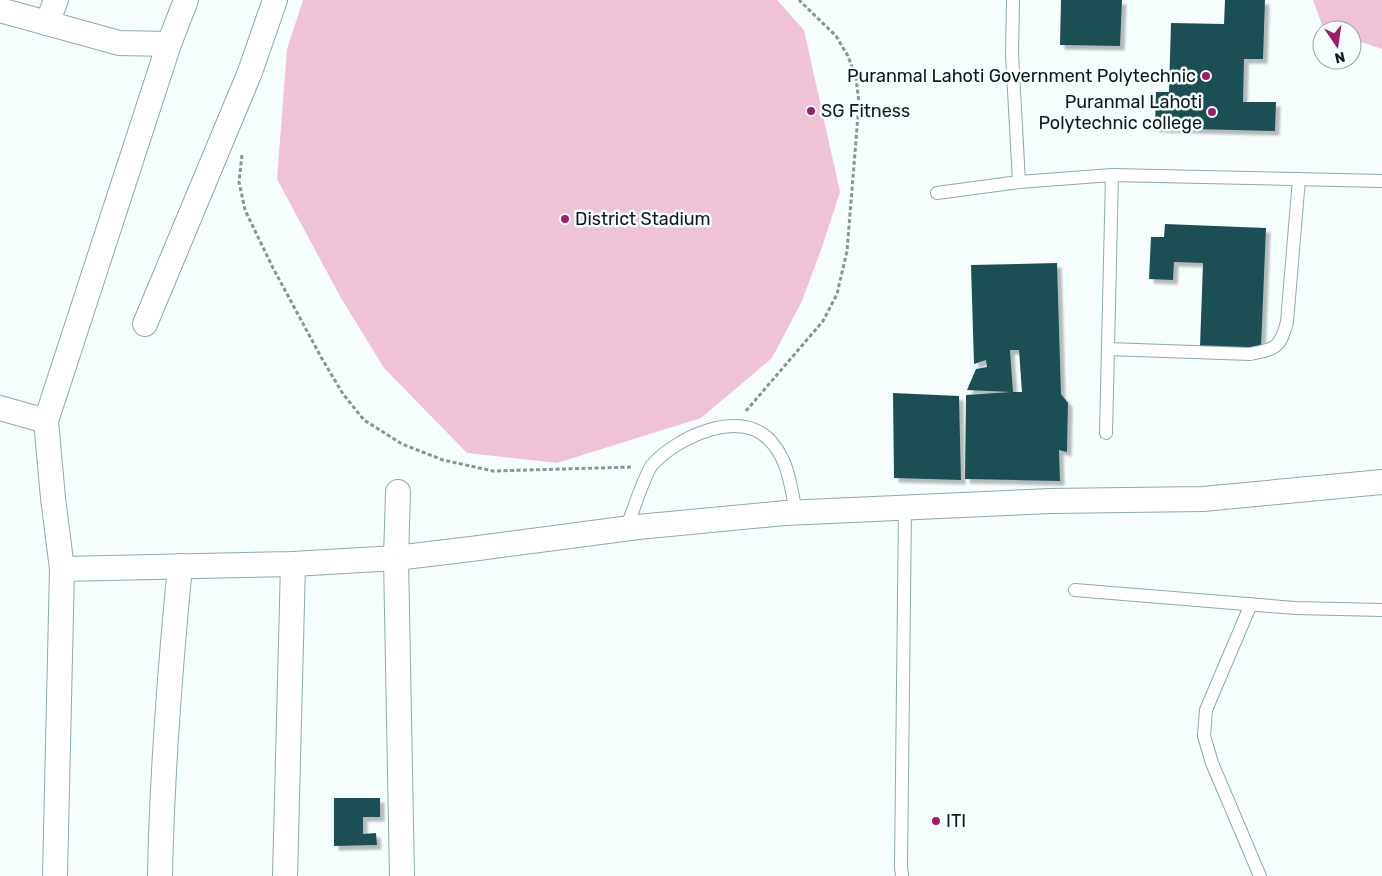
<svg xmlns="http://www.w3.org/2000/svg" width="1382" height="876" viewBox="0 0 1382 876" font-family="Rubik,sans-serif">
	<defs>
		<filter id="shadow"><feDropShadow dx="4.5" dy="4.5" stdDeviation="1" flood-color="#0004"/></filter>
	</defs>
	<rect width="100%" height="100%" fill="#f6fdfd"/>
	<!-- green -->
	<g fill="#f0c2d6">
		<polygon points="303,0 777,0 804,30 840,192 822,247 802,301 772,358 701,418 557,463 467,453 384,368 341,298 277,179 287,49"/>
		<polygon points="1313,0 1382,0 1382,49 1352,39 1352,30 1328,30 1323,28"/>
	</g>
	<!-- building -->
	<g fill="#1e4f53" fill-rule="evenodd" filter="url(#shadow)">
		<polygon points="1061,0 1122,0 1120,46 1060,45"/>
		<polygon points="1225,0 1265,0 1263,59 1244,59 1243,102 1276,102 1275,131 1155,128 1156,92 1169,92 1171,23 1224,24"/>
		<polygon points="1165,224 1266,228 1261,348 1200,346 1203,263 1174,262 1173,280 1149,279 1151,237 1164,237"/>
		<path d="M1057,263l4,131 7,9 -1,49 -8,-2 1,31 -95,-2 1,-84 45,-3 -44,-2 9,-21 11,-2 -1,-7 -12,4 -3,-99zM1010,350h9l3,42h-9z"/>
		<polygon points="893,393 959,396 961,480 894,478"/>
		<polygon points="334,798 380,798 380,817 363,817 363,834 376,833 377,845 334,846"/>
	</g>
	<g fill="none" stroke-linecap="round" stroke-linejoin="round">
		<defs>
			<g id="service">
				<polyline points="1013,0 1012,54 1019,182"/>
				<polyline points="937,193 1019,182 1112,175 1382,181"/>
				<path d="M1108,349l142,5c26,-5 30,-6 37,-32l12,-143"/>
				<polyline points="1106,433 1112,175"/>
				<path d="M626,528c6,-13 19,-55 26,-63 26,-29 92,-59 121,-21 16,19 18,45 23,68"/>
				<polyline points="1075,590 1295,608 1382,610"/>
				<polyline points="1251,604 1206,710 1204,736 1212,763 1260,876"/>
				<polyline points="902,876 901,867 905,507"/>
			</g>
			<g id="minor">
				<polyline points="0,10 119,43 169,44"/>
				<polyline points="47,23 56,0"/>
				<polyline points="145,324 250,72 275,0"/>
				<polyline points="0,408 46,421"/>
				<polyline points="398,492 396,558 402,876"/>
				<polyline points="62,569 293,564 396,558 471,549 638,527 785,513 1050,501 1203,499 1382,482"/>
				<polyline points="55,876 62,569 53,498 46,421 169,44 186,0"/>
				<path d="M160,876c2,-104 10,-207 20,-310"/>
				<polyline points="285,876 293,564"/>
			</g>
		</defs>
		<!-- service casing -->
		<use href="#service" stroke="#8caaad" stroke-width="14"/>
		<!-- minor casing -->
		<use href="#minor" stroke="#8caaad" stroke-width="26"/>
		<!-- path -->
		<g stroke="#8b9495" stroke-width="3" stroke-dasharray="4 2.5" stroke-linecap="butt">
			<polyline points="242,155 239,182 245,210 273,268 321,357 343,394 364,420 402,444 443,460 493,471 632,467"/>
			<polyline points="746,411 823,321 837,294 847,251 859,103 856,78 848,56 836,36 799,0"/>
		</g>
		<!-- service -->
		<use href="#service" stroke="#fff" stroke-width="12"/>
		<!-- minor -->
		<use href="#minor" stroke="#fff" stroke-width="24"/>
	</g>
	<!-- markers -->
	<g fill="#a11b6a" stroke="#f6fdfd" stroke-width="2">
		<circle cx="1206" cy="76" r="5"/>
		<circle cx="811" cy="111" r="5"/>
		<circle cx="1212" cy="112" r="5"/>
		<circle cx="565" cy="219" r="5"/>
		<circle cx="936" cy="821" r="5"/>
	</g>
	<g text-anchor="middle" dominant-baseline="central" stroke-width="5" stroke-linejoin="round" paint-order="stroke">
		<!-- poi labels -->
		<g font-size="18" fill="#0d191a" stroke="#f6fdfd" text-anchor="start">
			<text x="1196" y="76" text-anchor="end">Puranmal Lahoti Government Polytechnic</text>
			<text x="1202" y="102" text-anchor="end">Puranmal Lahoti<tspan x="1202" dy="21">Polytechnic college</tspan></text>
			<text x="821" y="111">SG Fitness</text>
			<text x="575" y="219">District Stadium</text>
			<text x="946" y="821">ITI</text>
		</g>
	</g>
	<!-- north arrow -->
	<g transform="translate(1337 45) rotate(167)"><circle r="24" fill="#f6fdfd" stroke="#99a2a2"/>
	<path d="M0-4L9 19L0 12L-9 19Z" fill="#a11b6a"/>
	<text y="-8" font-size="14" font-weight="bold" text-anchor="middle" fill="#0d191a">N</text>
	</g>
</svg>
